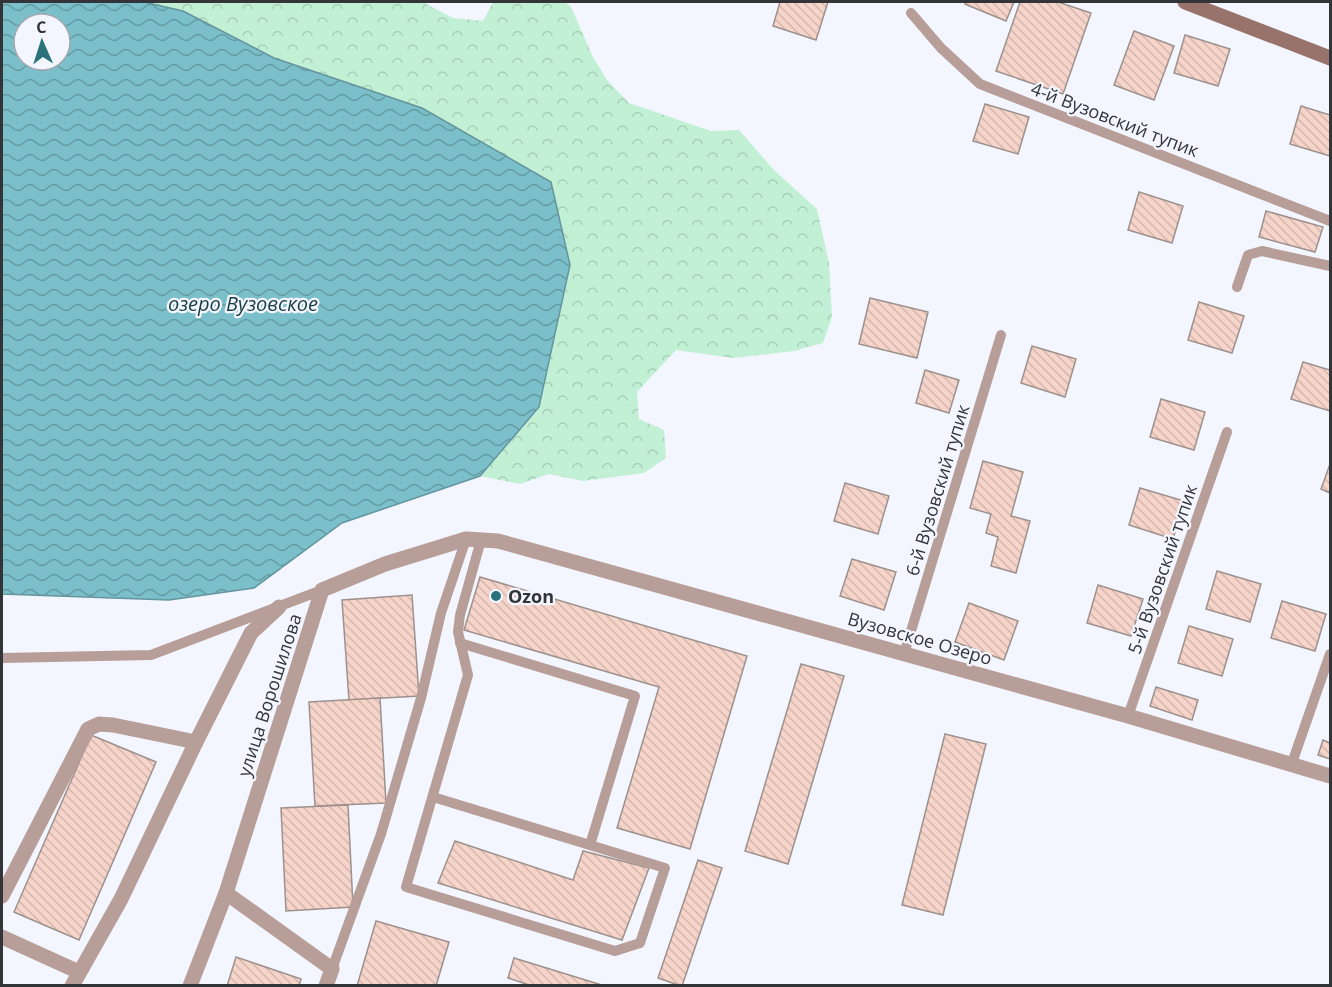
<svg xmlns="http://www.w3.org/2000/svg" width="1332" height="987" viewBox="0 0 1332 987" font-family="'Open Sans',sans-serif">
	<defs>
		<pattern id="forest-crowns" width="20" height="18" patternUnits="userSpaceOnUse" patternTransform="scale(1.5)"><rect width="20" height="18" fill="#c2f0d5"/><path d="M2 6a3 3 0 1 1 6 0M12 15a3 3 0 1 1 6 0" fill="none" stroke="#a7ceb8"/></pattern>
		<pattern id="water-waves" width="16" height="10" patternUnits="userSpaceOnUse" patternTransform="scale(1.5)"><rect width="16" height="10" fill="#7abfc9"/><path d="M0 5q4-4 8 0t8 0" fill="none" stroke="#659ca4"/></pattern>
		<pattern id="building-back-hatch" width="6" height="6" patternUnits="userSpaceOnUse" patternTransform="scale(1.5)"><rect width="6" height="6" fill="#f7d4c9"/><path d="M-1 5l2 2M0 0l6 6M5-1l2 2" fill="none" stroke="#d4b7ad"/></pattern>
	</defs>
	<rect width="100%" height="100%" fill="#f3f6ff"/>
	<!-- forest -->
	<polygon fill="url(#forest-crowns)" points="144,2 425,2 428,5 453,18 483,21 493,2 565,2 571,7 593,57 607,80 629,103 711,131 739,130 775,171 817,209 829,263 832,317 823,343 794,351 733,358 676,350 637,392 639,419 664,430 666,458 644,473 583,481 549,474 520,484 480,476 539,406 570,265 422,108 274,58 183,11"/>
	<!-- water -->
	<path fill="url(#water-waves)" stroke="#65959e" stroke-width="1.5" fill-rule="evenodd" d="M2,2h142l39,9 91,47 148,50 129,74 19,83 -31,142 -59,69 -138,47 -88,65 -85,12 -167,-6zM24,24h36v36h-36z"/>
	<!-- building -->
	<g fill="url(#building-back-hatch)" stroke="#9d918d" stroke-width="1.5">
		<polygon points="780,2 828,2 816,40 773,26"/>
		<polygon points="966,2 1014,2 1006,21 965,4"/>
		<polygon points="1020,2 1058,2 1091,13 1063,94 996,71"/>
		<polygon points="1134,31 1174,46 1154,100 1114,85"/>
		<polygon points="1185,35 1230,49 1218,86 1174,73"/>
		<polygon points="985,104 1029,117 1018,154 973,141"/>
		<polygon points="1301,106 1330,115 1330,156 1290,144"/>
		<polygon points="1139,192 1183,206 1172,243 1128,230"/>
		<polygon points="1266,211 1323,227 1315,252 1259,237"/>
		<polygon points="870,298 928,312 917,358 859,344"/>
		<polygon points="1199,302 1244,316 1232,353 1188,340"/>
		<polygon points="1032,346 1076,359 1065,397 1021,383"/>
		<polygon points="1303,362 1330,370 1330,411 1291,399"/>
		<polygon points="925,370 959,380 949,413 916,403"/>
		<polygon points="1161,399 1205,412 1194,450 1150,437"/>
		<polygon points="983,461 1023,472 1011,516 1030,521 1016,573 991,566 998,537 986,533 991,514 970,508"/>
		<polygon points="1330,464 1330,493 1321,489"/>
		<polygon points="845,483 889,496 878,534 834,521"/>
		<polygon points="1140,488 1184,501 1173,539 1129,525"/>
		<polygon points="852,559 896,572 884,610 840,596"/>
		<polygon points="1217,571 1261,584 1250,622 1206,609"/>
		<polygon points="480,577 747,656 690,849 617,828 659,687 464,630"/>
		<polygon points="1098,585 1143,599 1131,636 1087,623"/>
		<polygon points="412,595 419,696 349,700 342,600"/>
		<polygon points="1282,601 1326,614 1315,651 1271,638"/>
		<polygon points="969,603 1018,621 1004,660 955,642"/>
		<polygon points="1189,626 1233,639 1222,676 1178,663"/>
		<polygon points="801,664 844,676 788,864 745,851"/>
		<polygon points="1156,687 1198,700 1192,720 1150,706"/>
		<polygon points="380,698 386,803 315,806 309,702"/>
		<polygon points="945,734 986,744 943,915 902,905"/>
		<polygon points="91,735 156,762 79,940 14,912"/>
		<polygon points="1323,740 1330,743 1330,759 1318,755"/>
		<polygon points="348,805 353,907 286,911 281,808"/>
		<polygon points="455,841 573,880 583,851 649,868 622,940 438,883"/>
		<polygon points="698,860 722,868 682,986 681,986 658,978"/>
		<polygon points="376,921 449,942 436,986 357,986"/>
		<polygon points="236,957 301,979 299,986 227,986"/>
		<polygon points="514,958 605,986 532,986 508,978"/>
	</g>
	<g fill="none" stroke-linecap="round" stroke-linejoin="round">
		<!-- lane -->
		<g stroke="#b89e98" stroke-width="10">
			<polyline points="911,13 941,48 980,84 1330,221"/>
			<polyline points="1237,287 1248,255 1262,251 1330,266"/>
			<polyline points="460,643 635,696 590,845"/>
			<polyline points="904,654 1001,335"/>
			<polyline points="2,658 151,655 322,590"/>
			<polyline points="1128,716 1227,432"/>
			<polyline points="1292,763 1330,654"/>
			<polyline points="433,797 665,868 640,943 615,951 406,887 468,675 458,632 460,615 481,540"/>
			<polyline points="332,969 381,834 421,698 441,613 466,539"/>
		</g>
		<!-- street -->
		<g stroke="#b89e98" stroke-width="15">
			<polyline points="226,893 332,969 326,986"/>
			<polyline points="2,896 88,729 99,724 113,725 196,742"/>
			<polyline points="2,937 79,972"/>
			<polyline points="72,986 121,899 196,742 251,633 279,607"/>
			<polyline points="190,986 226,893 322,590 385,564 466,539 498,541 1128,716 1330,776"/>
		</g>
		<!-- secondary -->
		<polyline stroke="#98736c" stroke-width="15" points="1185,2 1330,58"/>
	</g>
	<!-- markers -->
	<circle fill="#2a737b" stroke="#f3f6ff" stroke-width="2" cx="496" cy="596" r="6"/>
	<g text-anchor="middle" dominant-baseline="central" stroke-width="4.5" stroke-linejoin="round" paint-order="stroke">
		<!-- street labels -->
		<g font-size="18" fill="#333438" stroke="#f3f6ff">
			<text transform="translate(1115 119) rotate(21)">4-й Вузовский тупик</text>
			<text transform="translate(937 490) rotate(-73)">6-й Вузовский тупик</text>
			<text transform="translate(1162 569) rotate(-71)">5-й Вузовский тупик</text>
			<text transform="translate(920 638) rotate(16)">Вузовское Озеро</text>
			<text transform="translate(269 695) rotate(-72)">улица Ворошилова</text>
		</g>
		<!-- poi labels -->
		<g font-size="18" font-weight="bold" fill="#333438" stroke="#f3f6ff" text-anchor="start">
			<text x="508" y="596">Ozon</text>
		</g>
		<!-- water labels -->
		<g font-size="20" font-style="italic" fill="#1a3c41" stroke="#f3f6ff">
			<text x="243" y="303">озеро Вузовское</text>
		</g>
	</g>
	<!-- border -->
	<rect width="1332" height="987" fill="none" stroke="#333438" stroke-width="6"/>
	<!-- north arrow -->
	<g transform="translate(42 42) rotate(357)"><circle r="28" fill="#f3f6ff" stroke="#a6a8af" stroke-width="1.5"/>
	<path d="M0-4.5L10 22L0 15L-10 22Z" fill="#2a737b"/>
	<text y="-9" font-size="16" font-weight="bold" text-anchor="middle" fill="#333438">С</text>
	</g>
</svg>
